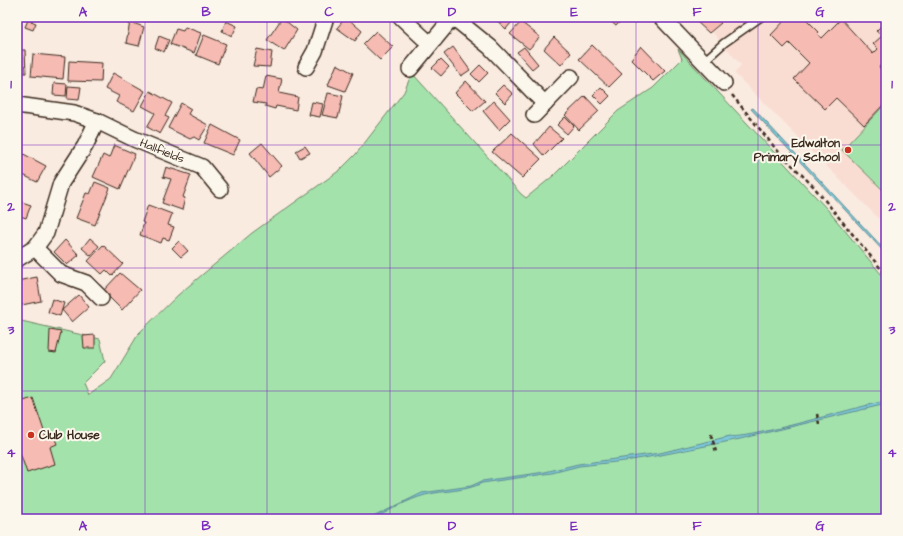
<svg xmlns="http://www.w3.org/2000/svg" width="903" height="536" viewBox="0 0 903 536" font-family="'Architects Daughter',sans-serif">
	<rect width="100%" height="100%" fill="#faebe1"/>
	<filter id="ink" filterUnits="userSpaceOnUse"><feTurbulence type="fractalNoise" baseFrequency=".025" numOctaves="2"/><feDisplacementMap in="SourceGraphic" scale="8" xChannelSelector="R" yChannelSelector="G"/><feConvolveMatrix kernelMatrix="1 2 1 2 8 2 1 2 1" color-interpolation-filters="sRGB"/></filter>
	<g filter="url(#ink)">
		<!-- built -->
		<polygon fill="#f9ddd3" points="726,17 886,17 886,226 734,73 741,65 712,32"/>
		<!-- green -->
		<g fill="#a3e3ab" stroke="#6f8664">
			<polygon points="678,49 827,209 886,280 886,519 17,519 17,320 100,339 105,361 83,383 88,395 111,379 139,333 178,295 252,233 340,170 356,154 404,92 412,73 521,194 526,198 553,176 618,111 653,88 682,59"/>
			<polygon points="886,103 886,193 842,150"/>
		</g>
		<!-- water -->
		<g fill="#7bc9d9" stroke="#61898e">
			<polygon points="753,108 886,251 886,254 751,109"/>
			<path d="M886,401v3l-146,35 -79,16 -36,6 -46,5 -27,7 -70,10c-17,9 -38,7 -57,12 -18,5 -35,15 -51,24h-5l53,-26 49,-7 11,-5 63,-9 33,-8 82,-11 70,-17c13,5 132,-31 156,-35z"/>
		</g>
		<!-- building -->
		<g fill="#f6bbb3" stroke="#3b2a1e">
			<polygon points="346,17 362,31 355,41 337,28"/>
			<polygon points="493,17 516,17 506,29"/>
			<polygon points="610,17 624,17 616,26 608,19"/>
			<polygon points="701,17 715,17 721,23 709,33 697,22"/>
			<polygon points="788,17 804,17 819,32 817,34 822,38 841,19 873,54 878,49 873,44 882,36 876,31 886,21 886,60 879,67 886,74 886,102 864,125 836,98 825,109 794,79 809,63 789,43 784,48 771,35"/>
			<polygon points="282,18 297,30 284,51 267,40"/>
			<polygon points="28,20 36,23 33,30 25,27"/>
			<polygon points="226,21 237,26 232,36 222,31"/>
			<polygon points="130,22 144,27 139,46 126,43"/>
			<polygon points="521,22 540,37 529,49 510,34"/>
			<polygon points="185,27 201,33 194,53 170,44 176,29 183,31"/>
			<polygon points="376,31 393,47 380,60 363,44"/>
			<polygon points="204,35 226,44 218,64 196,55"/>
			<polygon points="159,36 169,40 164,52 155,48"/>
			<polygon points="554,37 571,53 561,65 544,49"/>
			<polygon points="592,45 622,74 609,87 579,59"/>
			<polygon points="641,46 665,71 653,81 631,59"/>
			<polygon points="453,47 470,70 461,76 444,54"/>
			<polygon points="524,47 538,64 532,69 517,52"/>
			<polygon points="257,49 272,52 270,67 253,66"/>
			<polygon points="17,50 25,50 26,73 17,73"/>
			<polygon points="33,54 65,57 63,79 31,76"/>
			<polygon points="441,59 449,67 441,76 432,68"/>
			<polygon points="69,61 102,63 101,82 68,81"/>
			<polygon points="337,64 353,73 345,91 328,85"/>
			<polygon points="480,65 488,73 479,82 471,74"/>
			<polygon points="113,73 145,91 134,111 116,102 119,96 105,89"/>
			<polygon points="266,76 282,79 279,93 298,97 296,110 276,106 275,109 265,106 266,104 253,102 256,89 263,90"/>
			<polygon points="466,81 485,101 473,111 455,93"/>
			<polygon points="54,83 67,84 66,96 53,95"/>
			<polygon points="503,85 513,94 505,103 495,93"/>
			<polygon points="68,86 81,87 79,100 67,99"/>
			<polygon points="601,87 610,96 602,104 593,95"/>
			<polygon points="150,91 172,103 165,116 169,118 160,134 147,127 155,113 142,106"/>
			<polygon points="328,93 343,96 338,118 322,115"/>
			<polygon points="585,96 599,111 579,130 565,115"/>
			<polygon points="494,101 510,119 499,130 483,111"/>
			<polygon points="312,102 323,104 320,117 309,115"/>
			<polygon points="181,103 191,109 188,114 208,125 199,140 194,137 190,139 168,128"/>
			<polygon points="565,117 574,126 567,134 557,125"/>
			<polygon points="212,125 240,140 233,155 204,143"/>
			<polygon points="549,127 562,138 544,156 534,144"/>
			<polygon points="512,133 541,159 522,178 492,152"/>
			<polygon points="262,143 282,166 269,177 250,153"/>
			<polygon points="114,145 135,154 120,189 93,177 103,155 109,158"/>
			<polygon points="305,146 310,153 300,158 296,151"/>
			<polygon points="18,151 46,166 37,182 17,172"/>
			<polygon points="166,167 191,175 183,197 185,198 182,210 162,203 171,179 163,177"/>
			<polygon points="95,182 110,188 95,225 76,218 86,193 90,194"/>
			<polygon points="19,201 31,205 26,218 17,215"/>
			<polygon points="148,205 172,214 168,225 174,227 169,240 163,238 161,243 140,235 144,223 142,222"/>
			<polygon points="90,238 99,246 91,256 82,248"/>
			<polygon points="65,240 79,255 67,265 54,252"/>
			<polygon points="179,241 188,251 181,257 172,248"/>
			<polygon points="103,245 123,264 112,276 106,270 102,274 88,261"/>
			<polygon points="120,273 140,290 122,310 103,291"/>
			<polygon points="37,277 41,301 17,306 17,281"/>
			<polygon points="79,295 89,307 72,322 62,310"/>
			<polygon points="52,299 64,303 60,316 48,312"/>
			<polygon points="50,330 61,332 56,353 49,352"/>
			<polygon points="95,335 95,348 84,348 83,336"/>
			<polygon points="33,398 46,437 53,434 57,444 50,447 55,464 27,473 17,444 17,403"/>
		</g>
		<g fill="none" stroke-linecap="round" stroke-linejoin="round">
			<defs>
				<polyline id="lane" points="703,62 724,43 761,17"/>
				<g id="street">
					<polyline points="401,17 430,44"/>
					<polyline points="453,17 490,47 545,104"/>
					<polyline points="661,17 724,83"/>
					<polyline points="306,67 315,51 326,17"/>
					<polyline points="410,69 453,17"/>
					<polyline points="17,105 74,113 97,121 134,139 202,167 220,189"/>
					<polyline points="534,115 571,77"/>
					<polyline points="35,248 61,274 86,283 101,298"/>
					<polyline points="17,259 35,248 46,233 61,183 85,146 97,121"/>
				</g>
			</defs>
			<!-- lane casing -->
			<use href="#lane" stroke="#3b2a1e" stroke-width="10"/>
			<!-- street casing -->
			<use href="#street" stroke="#3b2a1e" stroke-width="18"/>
			<!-- path -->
			<g stroke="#3b2a1e" stroke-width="2.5" stroke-dasharray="4 3" stroke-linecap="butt">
				<polyline points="732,95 776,149 814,187 886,275"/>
				<polyline points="817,414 819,424"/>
				<polyline points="711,434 716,452"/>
			</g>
			<!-- lane -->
			<use href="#lane" stroke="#fbf7ec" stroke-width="7"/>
			<!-- street -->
			<use href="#street" stroke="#fbf7ec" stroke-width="15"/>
		</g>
	</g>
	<!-- grid -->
	<path fill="none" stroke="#7b2cbf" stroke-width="1" stroke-opacity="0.55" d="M145,17v502M267,17v502M390,17v502M513,17v502M636,17v502M758,17v502M17,145h869M17,268h869M17,391h869"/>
	<!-- markers -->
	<g fill="#c8321e" stroke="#fbf7ec" stroke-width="1.5">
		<circle cx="848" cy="150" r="4"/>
		<circle cx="31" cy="435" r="4"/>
	</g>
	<g text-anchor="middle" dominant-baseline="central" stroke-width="4" stroke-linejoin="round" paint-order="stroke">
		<!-- poi labels -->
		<g font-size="12" font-weight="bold" fill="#3b2a1e" stroke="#fbf7ec" text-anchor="end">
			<text x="840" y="143">Edwalton<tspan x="840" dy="14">Primary School</tspan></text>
			<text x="39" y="435" text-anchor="start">Club House</text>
		</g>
		<!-- street labels -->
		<g font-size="12" fill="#3b2a1e" stroke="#fbf7ec">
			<text transform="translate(162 151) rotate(22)">Hallfields</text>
		</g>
	</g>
	<!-- margin -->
	<rect width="903" height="536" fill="none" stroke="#fbf7ec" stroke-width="44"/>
	<rect x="22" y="22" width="859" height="492" fill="none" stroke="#7b2cbf" stroke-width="1.5"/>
	<g font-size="13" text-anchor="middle" font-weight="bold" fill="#7b2cbf">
		<text x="83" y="16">A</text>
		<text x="206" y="16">B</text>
		<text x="329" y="16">C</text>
		<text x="452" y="16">D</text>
		<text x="574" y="16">E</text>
		<text x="697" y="16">F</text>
		<text x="820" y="16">G</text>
		<text x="11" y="88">1</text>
		<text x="892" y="88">1</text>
		<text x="11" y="211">2</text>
		<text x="892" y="211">2</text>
		<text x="11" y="334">3</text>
		<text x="892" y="334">3</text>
		<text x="11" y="457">4</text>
		<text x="892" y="457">4</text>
		<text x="83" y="530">A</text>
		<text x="206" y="530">B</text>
		<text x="329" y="530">C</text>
		<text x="452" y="530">D</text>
		<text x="574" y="530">E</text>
		<text x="697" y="530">F</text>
		<text x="820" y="530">G</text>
	</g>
</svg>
